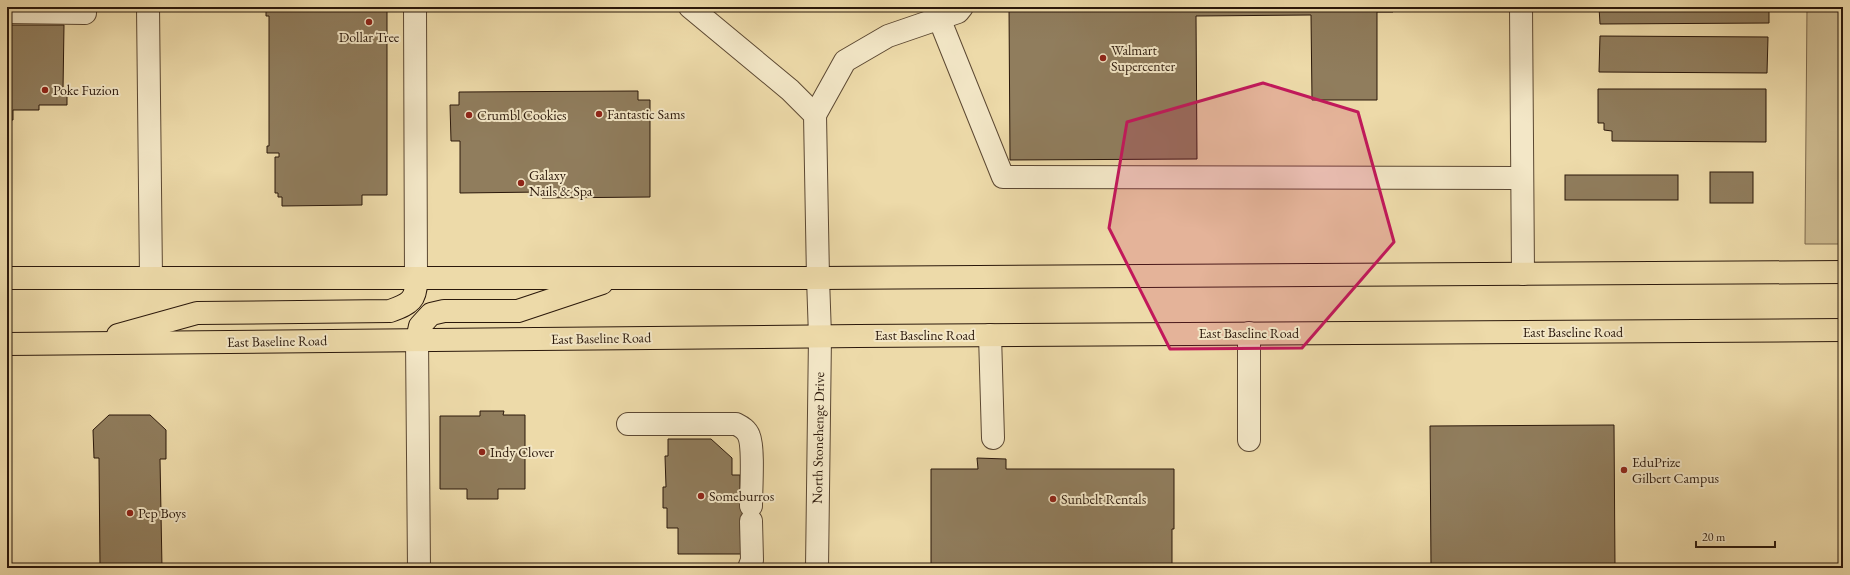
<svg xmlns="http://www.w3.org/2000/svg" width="1850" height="575" viewBox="0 0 1850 575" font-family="'EB Garamond',serif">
	<rect width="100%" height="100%" fill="#eddaa9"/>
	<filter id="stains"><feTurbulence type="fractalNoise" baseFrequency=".005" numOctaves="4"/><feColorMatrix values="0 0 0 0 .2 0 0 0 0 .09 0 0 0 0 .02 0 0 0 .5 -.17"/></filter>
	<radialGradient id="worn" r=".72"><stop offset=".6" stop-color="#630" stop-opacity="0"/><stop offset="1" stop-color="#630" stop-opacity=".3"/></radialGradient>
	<!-- green -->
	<polygon fill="#ccb98e" stroke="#7c684c" points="1807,7 1843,7 1843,244 1805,244"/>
	<!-- building -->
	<g fill="#907d5d" stroke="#2b180b">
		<polygon points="272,7 383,7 383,9 387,9 387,195 362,195 362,205 282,206 282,197 278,197 278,193 275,193 275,157 279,157 279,153 267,153 267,146 269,146 269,16 266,16 266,8 272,8"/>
		<polygon points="1009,7 1393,7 1393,12 1377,12 1377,100 1312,100 1311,15 1196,16 1197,159 1010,160"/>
		<polygon points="1599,7 1769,7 1769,23 1600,24"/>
		<polygon points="7,25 64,25 63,90 67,90 67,105 39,105 39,110 13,110 13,120 7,120"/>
		<polygon points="1600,36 1768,37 1767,73 1599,72"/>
		<polygon points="1598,89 1766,89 1766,142 1612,141 1612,131 1604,130 1604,123 1598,123"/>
		<polygon points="638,91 638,100 650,100 650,197 542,198 542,192 460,193 460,141 451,141 450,105 459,105 459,92"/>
		<rect x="1710" y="172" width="43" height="31"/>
		<rect x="1565" y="175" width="113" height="25"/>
		<polygon points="480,411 504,411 503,415 525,415 525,489 498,489 498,499 467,499 467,489 440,489 440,416 480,416"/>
		<polygon points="109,415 150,415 166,430 166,459 160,459 162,568 100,568 99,458 94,458 93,430"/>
		<polygon points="1614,425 1615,568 1431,568 1430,426"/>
		<polygon points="668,439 711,439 732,458 732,475 740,475 740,506 759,506 759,521 740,521 741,554 678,554 678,528 667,528 667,508 663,508 663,487 666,487 665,456 668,456"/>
		<polygon points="977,458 1006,459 1006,469 1174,469 1174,529 1172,529 1172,568 931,568 931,469 978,469"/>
	</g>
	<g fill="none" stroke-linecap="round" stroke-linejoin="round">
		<defs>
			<g id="minor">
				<polyline points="148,7 151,278"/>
				<polyline points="415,7 416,278"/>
				<polyline points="690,7 790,90 815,115 818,278 820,336 817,568"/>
				<polyline points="1521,7 1523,274"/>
				<polyline points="7,12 85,13"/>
				<polyline points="939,18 1003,177 1522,178"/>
				<polyline points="815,115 845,61 888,36 958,12 962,7"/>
				<polyline points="990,335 993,438"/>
				<polyline points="417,340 419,568"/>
				<path d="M628,424h108c6,3 11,6 13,12 5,12 2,54 2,70"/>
				<polyline points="1249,440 1249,333"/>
				<polyline points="749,568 752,560 751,521"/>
			</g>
			<g id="major">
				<polyline points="7,278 818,278 1843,272"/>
				<path d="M118,335l79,-22 193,-2c20,-7 27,-11 26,-33"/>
				<polyline points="417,340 420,326 431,314 444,311 518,311 602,283"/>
				<polyline points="7,344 858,336 1843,330"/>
			</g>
		</defs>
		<!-- minor casing -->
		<use href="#minor" stroke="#5c4832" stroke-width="24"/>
		<!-- major casing -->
		<use href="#major" stroke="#2b180b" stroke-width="24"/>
		<!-- minor -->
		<use href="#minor" stroke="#f3e7c7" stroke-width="22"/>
		<!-- major -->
		<use href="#major" stroke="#eddaa9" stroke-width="22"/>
	</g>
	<!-- marked area -->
	<path fill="#c2185b" fill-opacity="0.2" stroke="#c2185b" stroke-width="3" stroke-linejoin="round" d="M1263,83l95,29 36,130 -92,106 -132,1 -61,-121 18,-106z"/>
	<!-- markers -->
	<g fill="#8f2418" stroke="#f3e7c7" stroke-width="1.5">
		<circle cx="369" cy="22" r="4"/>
		<circle cx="1103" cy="58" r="4"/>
		<circle cx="45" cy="90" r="4"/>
		<circle cx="599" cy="114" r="4"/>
		<circle cx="469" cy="115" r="4"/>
		<circle cx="521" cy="183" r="4"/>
		<circle cx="482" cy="452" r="4"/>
		<circle cx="1624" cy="470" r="4"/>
		<circle cx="701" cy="496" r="4"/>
		<circle cx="1053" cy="499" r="4"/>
		<circle cx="130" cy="513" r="4"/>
	</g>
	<g text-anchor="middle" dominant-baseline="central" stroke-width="4" stroke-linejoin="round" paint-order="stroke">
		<!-- poi labels -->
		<g font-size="14" fill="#2b180b" stroke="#f3e7c7" text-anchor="start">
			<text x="369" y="37" text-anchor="middle">Dollar Tree</text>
			<text x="1111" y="50">Walmart<tspan x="1111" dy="16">Supercenter</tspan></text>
			<text x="53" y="90">Poke Fuzion</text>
			<text x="607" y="114">Fantastic Sams</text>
			<text x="477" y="115">Crumbl Cookies</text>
			<text x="529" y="175">Galaxy<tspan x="529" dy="16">Nails &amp; Spa</tspan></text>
			<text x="490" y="452">Indy Clover</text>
			<text x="1632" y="462">EduPrize<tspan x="1632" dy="16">Gilbert Campus</tspan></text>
			<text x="709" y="496">Someburros</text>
			<text x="1061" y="499">Sunbelt Rentals</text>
			<text x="138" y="513">Pep Boys</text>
		</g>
		<!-- street labels -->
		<g font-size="14" fill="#2b180b" stroke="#f3e7c7">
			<text x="1573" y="332">East Baseline Road</text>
			<text x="1249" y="333">East Baseline Road</text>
			<text x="925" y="335">East Baseline Road</text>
			<text transform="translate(601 338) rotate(-1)">East Baseline Road</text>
			<text transform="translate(277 341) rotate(-1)">East Baseline Road</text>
			<text transform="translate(818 438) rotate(-89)">North Stonehenge Drive</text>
		</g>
	</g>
	<!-- margin -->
	<rect width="1850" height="575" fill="none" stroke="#eddaa9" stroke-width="24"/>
	<rect x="8" y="8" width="1834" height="559" fill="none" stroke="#2b180b" stroke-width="2"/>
	<rect x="12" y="12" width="1826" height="551" fill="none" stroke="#2b180b"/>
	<!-- scale -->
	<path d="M1696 541v6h79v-6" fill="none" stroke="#2b180b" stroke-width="2"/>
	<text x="1702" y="541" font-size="12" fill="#2b180b" stroke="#f3e7c7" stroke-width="3" paint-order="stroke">20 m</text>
	<rect width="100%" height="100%" filter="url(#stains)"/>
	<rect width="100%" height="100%" fill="url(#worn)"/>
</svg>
